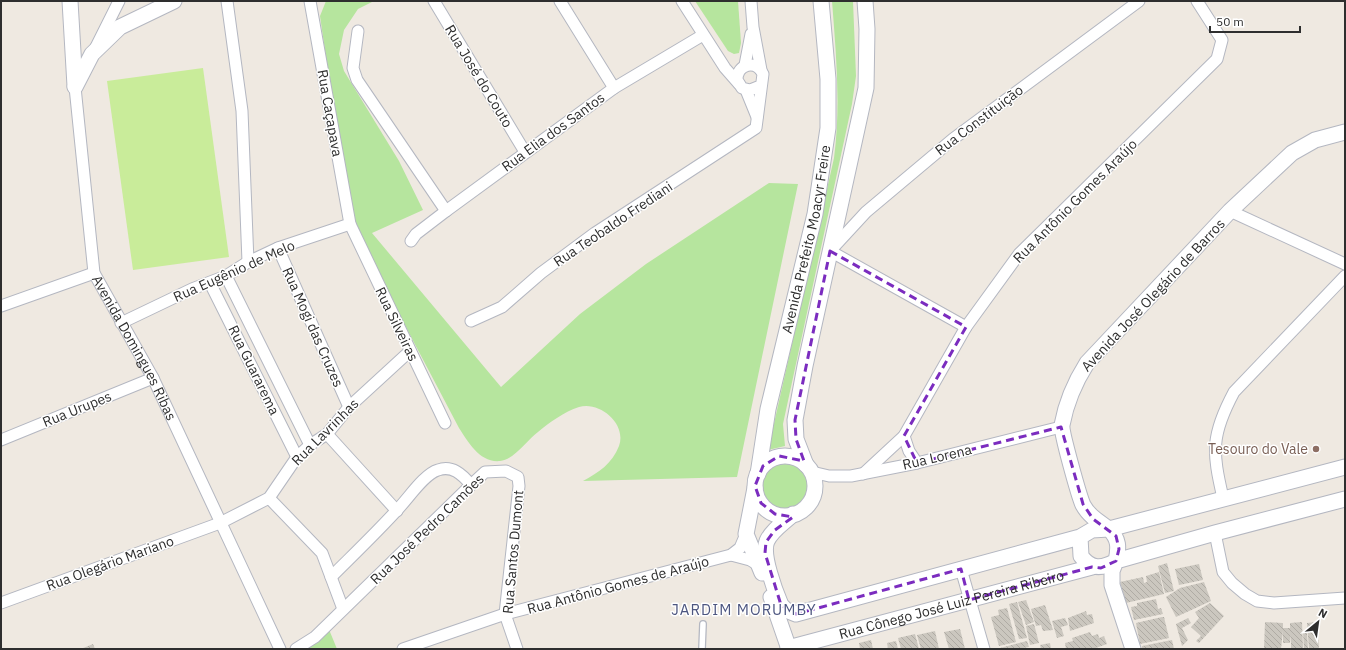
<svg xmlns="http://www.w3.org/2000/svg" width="1346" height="650" viewBox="0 0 1346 650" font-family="'IBM Plex Sans',sans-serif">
	<defs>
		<pattern id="building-back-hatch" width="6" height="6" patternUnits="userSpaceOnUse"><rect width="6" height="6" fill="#cbc7bf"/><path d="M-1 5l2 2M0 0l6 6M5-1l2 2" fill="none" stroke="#afaba4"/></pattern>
	</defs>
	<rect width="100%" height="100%" fill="#efe9e1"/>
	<!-- grass -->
	<g fill="#b6e59e">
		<path d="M326,1h48l-16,8 -14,21 -5,24 5,17 55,90 24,49 -51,23 129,154 79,-73 66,-50 123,-81 29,1 -61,293 -154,4c16,-9 29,-17 36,-35 8,-22 -19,-45 -40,-39 -15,5 -29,15 -41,25 -11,8 -24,28 -38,29 -20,2 -32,-19 -41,-33l-101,-192 -13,-48 -25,-172z"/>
		<polygon points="695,1 738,1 741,43 739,53 734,54 728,51"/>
		<path d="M832,1h21l3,75 -4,28 -69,320 2,22 -17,4 66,-292c7,-52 2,-105 -2,-157z"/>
		<circle cx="785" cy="486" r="26"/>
		<polygon points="328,627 337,649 300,649"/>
	</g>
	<!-- pitch -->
	<polygon fill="#c9ec9a" points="203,68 229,257 133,270 107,81"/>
	<!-- building -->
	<g fill="url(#building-back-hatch)">
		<polygon points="1167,563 1174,591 1165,593 1158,566"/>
		<polygon points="1199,564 1203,580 1179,585 1175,569"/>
		<polygon points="1159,572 1164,594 1126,603 1120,582 1143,577 1144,583 1147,582 1146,576"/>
		<polygon points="1204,582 1211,601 1176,617 1166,597 1180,588"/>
		<polygon points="1156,599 1158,609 1161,608 1163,614 1134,620 1131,607 1137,606 1137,603"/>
		<polygon points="1026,600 1034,622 1026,625 1018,602"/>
		<polygon points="1017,602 1027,638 1019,639 1009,604"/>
		<polygon points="1210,603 1224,616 1199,643 1196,641 1201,636 1191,627 1199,618 1195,612"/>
		<polygon points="1045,605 1053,630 1043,631 1041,625 1036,626 1031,609"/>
		<polygon points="1007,608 1016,642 999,646 991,617 999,615 998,610"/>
		<polygon points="1086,611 1087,615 1092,614 1094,623 1070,631 1068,618"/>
		<polygon points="1162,617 1164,617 1169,638 1140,644 1136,623"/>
		<polygon points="1065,618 1068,625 1061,627 1064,636 1057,638 1052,621"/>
		<polygon points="1188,618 1191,623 1182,628 1188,640 1182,646 1176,624"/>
		<polygon points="1265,622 1283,623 1283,628 1290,628 1290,623 1302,622 1303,648 1291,649 1291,635 1290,643 1283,643 1283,631 1281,649 1264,649"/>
		<polygon points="1317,622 1319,649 1309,649 1307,623"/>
		<polygon points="1034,624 1039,643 1030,645 1026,626"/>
		<polygon points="960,629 965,649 949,649 944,632"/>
		<polygon points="935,631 939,649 921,649 917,635"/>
		<polygon points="1090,632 1092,636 1098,634 1099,638 1104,636 1107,644 1093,649 1066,649 1065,643 1073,641 1072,638"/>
		<polygon points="1303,633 1307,633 1308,649 1304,649"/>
		<polygon points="915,634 919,649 901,649 898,638"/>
		<polygon points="871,640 873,649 860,649 859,643"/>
		<polygon points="1172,640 1174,649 1142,649 1142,646"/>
		<polygon points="896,641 898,649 888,649 887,643"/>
		<polygon points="1027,641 1029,647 1018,649 1000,648"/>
		<polygon points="1050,643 1051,649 1041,649 1040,645"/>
		<polygon points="93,644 95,649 81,649"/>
	</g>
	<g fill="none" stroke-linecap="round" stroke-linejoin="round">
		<defs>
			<polyline id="lane" points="702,649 703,624"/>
			<g id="street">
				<polyline points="227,1 242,111 248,262"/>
				<polyline points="310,1 350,224 445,423"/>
				<polyline points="434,1 525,152"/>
				<polyline points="560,1 614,88"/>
				<polyline points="682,1 725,68 739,84"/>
				<polyline points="751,1 753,27 761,70"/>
				<polyline points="358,31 353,68 357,80 446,211"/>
				<polyline points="96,47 119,1"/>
				<polyline points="745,65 751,34"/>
				<path id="s1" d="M75,87l19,186 59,105 127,271"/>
				<polyline points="746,90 757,117"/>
				<polyline points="1230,211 1345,264"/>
				<polyline points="411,241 416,234 446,211 614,88 703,35"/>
				<polyline points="278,248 349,407"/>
				<polyline points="226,276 310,445"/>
				<polyline points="210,283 297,457"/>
				<polyline points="1,306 94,273"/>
				<path d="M471,321l31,-14 39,-34 54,-40 161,-105 7,-54c-7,-15 -26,-10 -26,6l5,8 8,2 10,-4"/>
				<polyline points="121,323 192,289 226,276 248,262 278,248 350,224"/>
				<polyline points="966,327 830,251 866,212 953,139 1139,1"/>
				<polyline points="327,434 397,511"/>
				<polyline points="904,436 909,451 917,463"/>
				<polyline points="1,440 153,378"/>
				<polyline points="812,472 829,476 851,476 917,463 1061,427"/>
				<polyline points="863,474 904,436 966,327 1019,254 1217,59 1222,40 1197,1"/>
				<polyline points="269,498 322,553 343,609"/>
				<path d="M1223,498c-11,-47 -12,-63 11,-106l111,-116"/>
				<polyline points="1215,533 1223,572 1232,583 1245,594 1257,601 1274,603 1345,598"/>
				<polyline points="731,555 750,560 760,566"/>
				<polyline points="961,569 984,649"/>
				<path d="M331,577c22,-22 45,-44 66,-67 11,-11 27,-36 41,-40 14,-5 24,4 33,15"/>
				<polyline points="1,603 220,523 269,498 297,457 310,445 327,434 349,407 410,351"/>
				<polyline points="296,649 315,637 471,485 485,472 506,471 518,477 519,486 505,614 517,649"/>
				<polyline points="403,649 505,614 731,555 740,548 746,534"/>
			</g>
			<g id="secondary">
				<polyline points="70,1 75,86"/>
				<polyline points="75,87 92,54 120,27 174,1"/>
				<path d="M1345,132l-30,8 -23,13 -62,58 -143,152c-12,19 -21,40 -25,62 -1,7 17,71 21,80 6,11 16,17 26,24l236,-62"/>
				<circle cx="785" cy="486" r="30"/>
				<polyline points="806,465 796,439 795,420 805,366 866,88 867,29 865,1"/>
				<path id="s2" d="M758,474l10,-65 47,-195 13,-86v-49l-7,-78"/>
				<polyline points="755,488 746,534 762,573"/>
				<path d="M793,514c-9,9 -21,16 -26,27 -6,13 8,50 14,64l5,5 10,4 284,-77 12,-7 17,-1c10,10 10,18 7,32 -14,8 -25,9 -35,-5l-1,-19"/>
				<polyline points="771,597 789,649"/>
				<path id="s3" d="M788,648l304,-81"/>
				<polyline points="1133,649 1112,585 1112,571 1116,561 1215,533 1345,499"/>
			</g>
		</defs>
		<!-- lane casing -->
		<use href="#lane" stroke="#b4b7c1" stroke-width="8"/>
		<!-- street casing -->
		<use href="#street" stroke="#b4b7c1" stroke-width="13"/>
		<!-- secondary casing -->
		<use href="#secondary" stroke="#b4b7c1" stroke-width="17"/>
		<!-- lane -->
		<use href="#lane" stroke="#fff" stroke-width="5.5"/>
		<!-- street -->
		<use href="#street" stroke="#fff" stroke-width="11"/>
		<!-- secondary -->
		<use href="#secondary" stroke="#fff" stroke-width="15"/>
	</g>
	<!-- marked area -->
	<path fill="none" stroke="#7b2cbf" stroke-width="3" stroke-dasharray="8 5" stroke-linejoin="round" d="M830,251l136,76 -62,109 13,27 144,-36 22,77 10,15 23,17 3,13 -3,12 -15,7 -9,-1 -123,33 -8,-31 -165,45 -15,-9 -16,-52 1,-11 9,-12 18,-13 -18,-3 -14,-11 -6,-17 8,-20 16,-10 25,5 -8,-22 -1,-19z"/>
	<!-- markers -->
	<circle fill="#8d6e63" stroke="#fff" stroke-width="1.5" cx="1316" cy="449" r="4"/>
	<g text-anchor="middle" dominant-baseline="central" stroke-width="3" stroke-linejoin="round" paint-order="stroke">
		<!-- street labels -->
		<g font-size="14" fill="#2e2e2e" stroke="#fff">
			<text transform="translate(479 76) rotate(59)">Rua José do Couto</text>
			<text transform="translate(330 113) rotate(80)">Rua Caçapava</text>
			<text transform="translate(979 120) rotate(-37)">Rua Constituição</text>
			<text transform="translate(553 132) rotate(-36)">Rua Elia dos Santos</text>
			<text transform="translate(1075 201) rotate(-45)">Rua Antônio Gomes Araújo</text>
			<text transform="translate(613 224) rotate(-34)">Rua Teobaldo Frediani</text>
			<text stroke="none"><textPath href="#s2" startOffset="240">Avenida Prefeito Moacyr Freire</textPath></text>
			<text transform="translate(234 271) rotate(-24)">Rua Eugênio de Melo</text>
			<text transform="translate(1153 295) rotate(-47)">Avenida José Olegário de Barros</text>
			<text transform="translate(397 324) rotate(64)">Rua Silveiras</text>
			<text transform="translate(313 327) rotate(66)">Rua Mogi das Cruzes</text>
			<text stroke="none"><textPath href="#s1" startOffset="272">Avenida Domingues Ribas</textPath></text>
			<text transform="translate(254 370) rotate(64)">Rua Guararema</text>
			<text transform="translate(77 409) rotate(-22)">Rua Urupes</text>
			<text transform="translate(325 432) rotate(-45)">Rua Lavrinhas</text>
			<text transform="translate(937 457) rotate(-13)">Rua Lorena</text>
			<text transform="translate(427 529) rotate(-44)">Rua José Pedro Camões</text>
			<text transform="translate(513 552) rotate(-85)">Rua Santos Dumont</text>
			<text transform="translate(110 563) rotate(-20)">Rua Olegário Mariano</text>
			<text transform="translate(618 585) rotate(-15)">Rua Antônio Gomes de Araújo</text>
			<text stroke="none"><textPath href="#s3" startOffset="169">Rua Cônego José Luiz Pereira Ribeiro</textPath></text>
		</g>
		<!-- education labels -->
		<g font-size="14" fill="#785e54" stroke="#fff" text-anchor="end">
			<text x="1308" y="449">Tesouro do Vale</text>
		</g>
		<!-- neighbourhood labels -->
		<g font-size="15" letter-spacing="1" fill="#4d5680" stroke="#fff">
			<text x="744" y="609">JARDIM MORUMBY</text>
		</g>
	</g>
	<!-- border -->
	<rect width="1346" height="650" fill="none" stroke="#2e2e2e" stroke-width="4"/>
	<!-- north arrow -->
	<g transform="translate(1318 622) rotate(29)" stroke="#ffffff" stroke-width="3" paint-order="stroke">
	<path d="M0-3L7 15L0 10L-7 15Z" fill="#2e2e2e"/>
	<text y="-6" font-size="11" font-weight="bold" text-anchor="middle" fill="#2e2e2e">N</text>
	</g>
	<!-- scale -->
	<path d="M1210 26v6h90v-6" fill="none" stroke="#2e2e2e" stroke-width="2"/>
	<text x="1216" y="26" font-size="12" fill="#2e2e2e" stroke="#ffffff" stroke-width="3" paint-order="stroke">50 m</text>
</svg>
